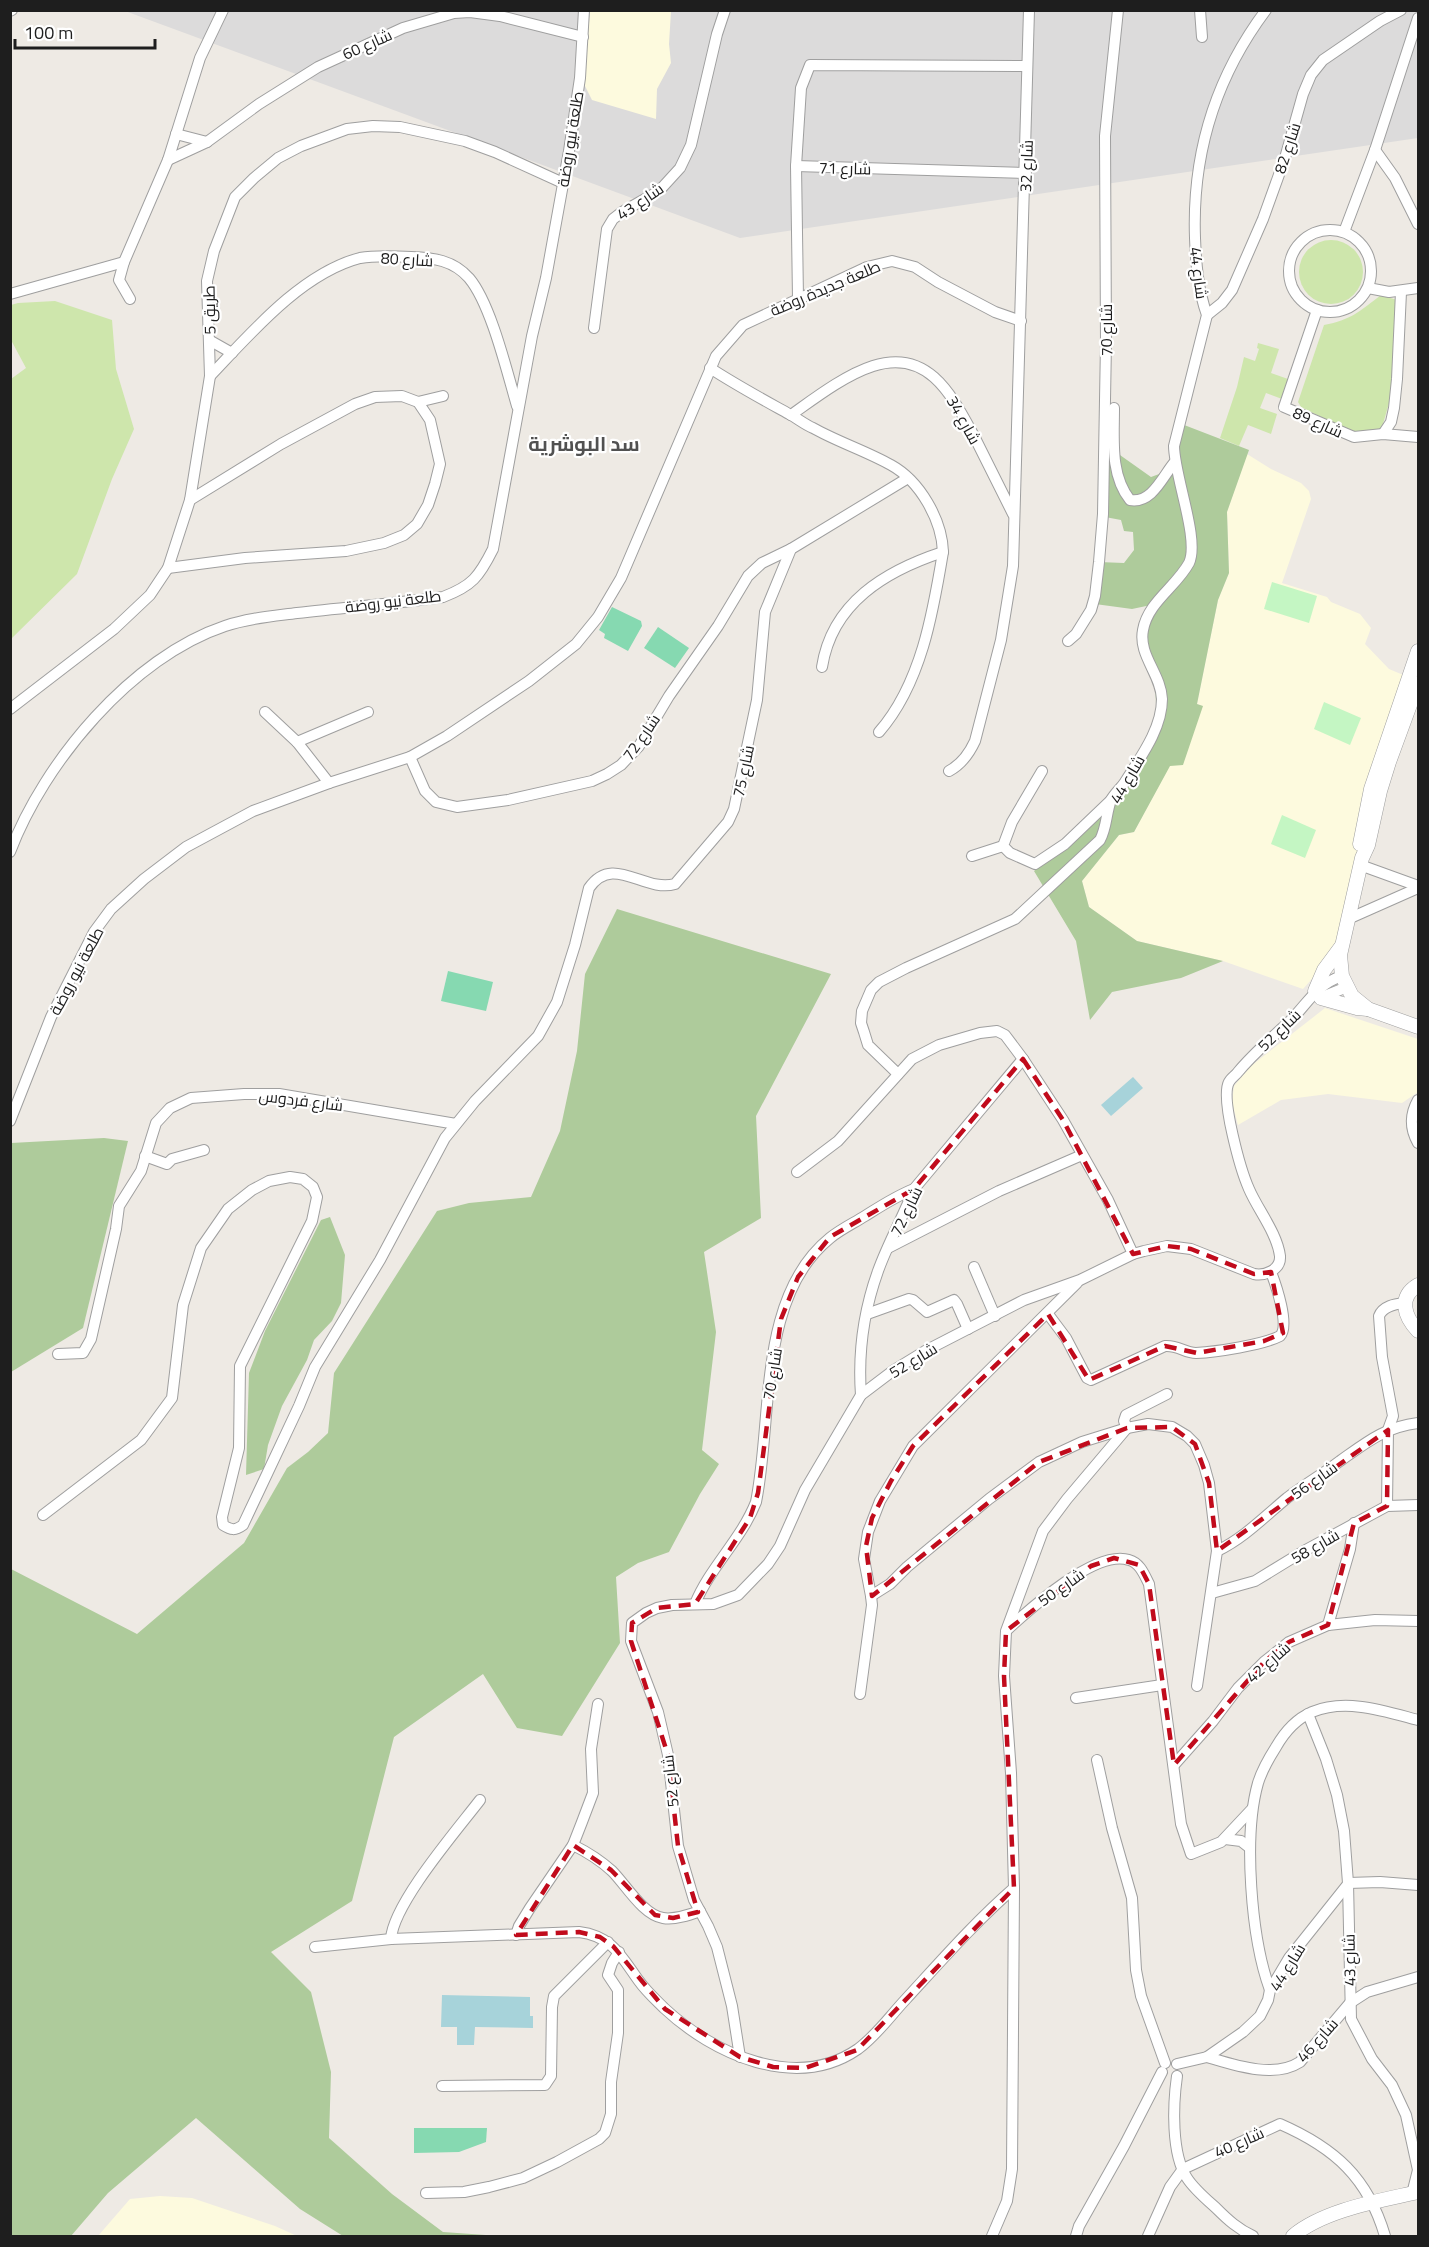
<svg xmlns="http://www.w3.org/2000/svg" width="1429" height="2247" viewBox="0 0 1429 2247" font-family="'Titillium Web',Cairo,sans-serif">
	<rect width="100%" height="100%" fill="#eeeae4"/>
	<!-- residential -->
	<polygon fill="#dcdbdb" points="125,11 1418,11 1418,138 740,238"/>
	<!-- education -->
	<g fill="#fdfade">
		<polygon points="590,11 671,11 669,44 671,63 657,89 656,119 592,100 584,84"/>
		<polygon points="1247,454 1271,469 1301,483 1309,491 1311,499 1282,583 1327,597 1331,602 1360,614 1371,628 1365,644 1389,669 1408,677 1342,945 1303,989 1223,961 1137,941 1089,907 1082,881 1119,835 1134,832 1202,706 1197,704 1218,600 1229,573 1227,512"/>
		<polygon points="1325,1008 1418,1039 1418,1092 1402,1103 1328,1094 1281,1100 1238,1125 1232,1102 1234,1086 1251,1066"/>
		<polygon points="160,2196 192,2198 275,2226 297,2236 98,2236 130,2199"/>
	</g>
	<!-- grass -->
	<g fill="#cee6ac">
		<circle cx="1331" cy="272" r="32"/>
		<path d="M1381,295l16,5 -6,96 -10,35h-32l-48,-24 -3,-5 26,-77c27,-5 36,-14 57,-30z"/>
		<polygon points="55,301 112,320 116,369 134,429 112,479 77,574 11,639 11,379 26,368 11,340 11,305 18,303"/>
		<polygon points="1258,343 1279,349 1271,373 1288,379 1282,399 1266,393 1260,408 1277,414 1271,434 1248,425 1239,446 1220,438 1237,387 1244,357 1255,361 1259,349 1257,348"/>
	</g>
	<!-- forest -->
	<g fill="#aecb9b">
		<polygon points="1179,423 1249,450 1227,512 1229,573 1218,600 1197,704 1203,706 1183,765 1170,766 1134,832 1119,835 1082,881 1089,907 1137,941 1223,961 1181,978 1112,992 1090,1020 1076,941 1034,871 1115,801 1157,726 1155,681 1139,649 1149,622 1197,556 1188,492 1181,490 1189,555 1151,605 1132,609 1095,604 1099,562 1124,563 1134,550 1133,532 1124,531 1121,520 1105,517 1103,443 1151,477 1173,469"/>
		<polygon points="617,909 831,974 756,1116 761,1218 704,1252 716,1332 702,1450 719,1464 700,1494 669,1552 638,1563 616,1577 620,1643 562,1736 517,1728 483,1674 394,1737 352,1901 271,1952 311,1992 331,2072 329,2138 392,2194 443,2232 500,2236 343,2236 300,2209 196,2118 108,2193 71,2236 11,2236 11,1569 137,1634 244,1543 287,1468 308,1452 328,1433 334,1373 437,1211 469,1203 531,1197 560,1131 577,1051 585,974"/>
		<polygon points="104,1138 128,1141 83,1328 11,1372 11,1143"/>
		<polygon points="330,1217 345,1255 341,1303 332,1321 314,1340 307,1360 282,1406 268,1445 264,1469 246,1475 249,1373 265,1331 321,1220"/>
	</g>
	<!-- park -->
	<g fill="#c4f6c3">
		<polygon points="1272,582 1317,596 1309,623 1264,609"/>
		<polygon points="1324,702 1361,718 1350,745 1314,729"/>
		<polygon points="1282,815 1316,830 1305,858 1271,844"/>
	</g>
	<!-- pitch -->
	<g fill="#86d9b1">
		<polygon points="612,607 641,621 642,626 628,651 604,638 605,634 599,630"/>
		<polygon points="658,627 689,648 675,668 644,648"/>
		<polygon points="448,971 493,982 486,1011 441,1001"/>
		<polygon points="414,2128 487,2128 486,2142 459,2152 414,2153"/>
	</g>
	<!-- water -->
	<g fill="#a7d3da">
		<polygon points="1133,1077 1143,1088 1111,1116 1101,1105"/>
		<polygon points="442,1995 530,1997 530,2016 533,2016 533,2028 475,2027 474,2045 457,2045 457,2027 441,2027"/>
	</g>
	<g fill="none" stroke-linecap="round" stroke-linejoin="round">
		<defs>
			<g id="minor">
				<polyline points="1200,10 1202,37"/>
				<polyline points="10,11 12,10"/>
				<polyline points="176,134 207,142"/>
				<polyline points="1375,150 1395,178 1418,224"/>
				<polyline points="168,160 207,142 259,104 318,67 403,28 454,13 470,12 500,16 583,37"/>
				<polyline points="796,166 1026,173"/>
				<circle cx="1330" cy="271" r="41"/>
				<polyline points="1344,232 1375,150 1418,18"/>
				<polyline points="1368,288 1389,292 1418,288"/>
				<polyline points="10,294 124,262"/>
				<polyline points="798,298 796,166 801,88 810,65 1027,66"/>
				<polyline points="130,299 119,280 124,262 168,160 200,58 223,10"/>
				<polyline points="1317,310 1284,407 1354,437 1383,434 1418,437"/>
				<polyline points="1207,315 1222,303 1232,290 1263,219 1285,158 1303,94 1311,75 1323,60 1380,21 1401,10"/>
				<polyline points="594,328 607,229 613,219 622,212 659,191 680,168 691,145 717,34 725,10"/>
				<polyline points="209,340 232,353"/>
				<path d="M710,368c26,17 52,31 79,46 8,4 15,10 24,14 25,14 53,23 78,37 29,16 51,55 52,87 -10,61 -22,132 -64,180"/>
				<path d="M210,376c41,-43 92,-103 150,-118 16,-3 35,-2 51,-1 23,1 42,3 58,21 22,26 38,94 48,128"/>
				<polyline points="418,402 443,396"/>
				<path d="M1114,408c0,32 -4,67 16,92 22,4 33,-24 44,-37"/>
				<path d="M791,415c24,-17 54,-40 82,-49 56,-18 79,30 101,70 13,26 26,52 39,78"/>
				<polyline points="1383,434 1391,422 1394,408 1397,379 1401,292"/>
				<polyline points="168,568 245,558 346,551 384,543 404,535 417,524 428,505 435,484 440,464 430,420 418,402 402,396 375,397 355,404 281,444 190,500"/>
				<polyline points="1068,641 1076,634 1091,610 1095,596 1099,562 1103,514 1106,343 1105,136 1118,10"/>
				<path d="M822,667c10,-64 63,-96 121,-115"/>
				<polyline points="10,709 114,629 150,595 168,568 190,500 210,376 207,281 214,251 235,197 254,178 278,158 301,146 347,129 373,126 400,127 465,141 495,152 563,183"/>
				<polyline points="265,712 297,742 329,783"/>
				<polyline points="297,742 368,712"/>
				<polyline points="410,757 425,791 436,802 457,807 508,800 592,781 607,774 621,765 639,746 669,696 718,626 748,576 762,563 791,549"/>
				<path d="M949,771c13,-7 20,-17 26,-30l26,-101 12,-74 16,-556"/>
				<polyline points="1042,771 1012,822 1003,846 1010,853 1035,864 1065,844 1110,801"/>
				<path d="M10,852c34,-90 122,-195 215,-226 23,-8 49,-10 72,-13 49,-6 97,-9 146,-16 29,-11 36,-20 50,-48l39,-213 14,-58 23,-127 11,-73 4,-68"/>
				<polyline points="972,856 1003,846"/>
				<polyline points="1360,865 1418,886"/>
				<polyline points="1348,919 1418,888"/>
				<polyline points="1320,998 1347,987"/>
				<path d="M898,1074l-30,-29 -4,-13 -3,-9 1,-12 9,-21 8,-8 27,-14 109,-49 85,-79c7,-13 6,-27 11,-40 3,-6 10,-12 14,-18 15,-24 37,-53 37,-83 -1,-25 -24,-44 -19,-69 5,-28 33,-43 46,-67 11,-23 -15,-88 -15,-117l33,-131c-9,-25 -11,-51 -12,-77 -3,-84 20,-160 71,-228"/>
				<path d="M1418,1100c-8,14 -8,29 0,43"/>
				<polyline points="10,1121 51,1017 94,932 111,909 144,879 186,847 253,811 329,783 410,757 447,736 529,681 576,644 598,617 621,578 716,356 743,325 867,267 892,261 915,267 938,282 995,312 1021,321"/>
				<polyline points="145,1156 167,1164 172,1159 204,1150"/>
				<polyline points="797,1172 838,1141 912,1059 939,1045 980,1033 997,1031 1005,1035 1023,1059 1063,1120 1108,1200 1133,1254"/>
				<polyline points="888,1248 999,1191 1082,1155"/>
				<polyline points="974,1267 995,1316"/>
				<polyline points="1077,1283 913,1446 880,1501 868,1532 864,1559 871,1596 890,1584 907,1567 989,1499 1039,1462 1082,1442 1127,1428 1148,1424 1172,1427 1187,1436 1195,1444 1204,1465 1209,1483 1217,1551 1197,1686"/>
				<polyline points="867,1314 909,1299 913,1300 927,1312 954,1300 957,1304 968,1329"/>
				<path d="M1048,1314l18,24 21,40 4,2 74,-34c13,-1 20,7 31,7 20,-1 67,-8 84,-17 10,-10 -4,-51 -9,-64"/>
				<polyline points="58,1354 83,1353 91,1339 116,1229 119,1206 141,1171 156,1123 170,1108 191,1098 244,1094 279,1094 456,1124"/>
				<path d="M861,1395c-3,-41 3,-85 17,-124 10,-28 25,-54 36,-82l109,-130"/>
				<polyline points="1127,1428 1124,1421 1126,1415 1167,1394"/>
				<path d="M1387,1506l1,-76 5,-14 -11,-59 -3,-41c4,-10 16,-12 25,-13"/>
				<path d="M43,1515l98,-75 31,-42 11,-93 18,-57 27,-39 24,-19 17,-9 21,-4 13,2 10,8 4,10 -5,24 -72,145 -1,82 -17,69 1,8c8,5 12,6 20,0l56,-119 16,-39 65,-107 65,-122 30,-37 63,-65 19,-34 18,-57 14,-57c24,-35 55,5 86,-4l53,-62 6,-13 23,-109 8,-88 26,-63 117,-71"/>
				<path d="M1217,1551c27,-13 47,-34 70,-53 17,-13 36,-24 53,-37 27,-19 45,-34 78,-38"/>
				<polyline points="1212,1593 1255,1581 1304,1551 1387,1506 1418,1505"/>
				<path d="M695,1604c15,-37 46,-64 61,-102 17,-84 1,-205 74,-264 11,-9 24,-15 35,-22 16,-10 31,-20 49,-27"/>
				<polyline points="1328,1625 1350,1549 1354,1523"/>
				<path d="M1008,1629c23,-21 88,-80 121,-69 11,3 15,14 20,24l32,240 10,30 30,-12 31,-33"/>
				<polyline points="860,1694 872,1605 871,1596"/>
				<polyline points="1076,1698 1162,1685"/>
				<polyline points="1308,1714 1326,1759 1337,1795 1344,1831 1348,1883 1351,2019 1372,2059 1392,2085 1406,2115 1418,2170 1412,2194"/>
				<polyline points="1097,1760 1112,1828 1132,1898 1136,1970 1141,1996 1165,2063"/>
				<polyline points="1174,1765 1213,1721 1238,1688 1264,1662 1289,1642 1328,1625 1375,1620 1418,1621"/>
				<polyline points="1225,1839 1241,1841 1250,1848"/>
				<path d="M573,1845c14,7 27,15 39,26 14,14 31,44 51,47 12,2 26,-3 37,-7"/>
				<polyline points="1348,1883 1380,1882 1418,1885"/>
				<polyline points="516,1935 519,1926 530,1908 573,1845 582,1822 593,1793 591,1749 598,1704"/>
				<path d="M391,1939c2,-35 66,-109 89,-139"/>
				<path d="M315,1947l76,-8 188,-7c33,4 42,24 60,49 7,10 17,19 25,27 49,46 132,84 194,41 19,-14 32,-33 48,-50 35,-38 69,-77 108,-111"/>
				<path d="M1270,1990c-19,-52 -27,-154 -12,-207 4,-13 11,-25 18,-36 8,-14 20,-28 36,-35 34,-14 72,-1 106,8"/>
				<path d="M740,2057l-8,-51 -15,-59 -9,-21 -14,-26 -16,-54 -10,-91 -10,-43 -27,-71 1,-18 14,-10 11,-5 15,-3 41,-1 25,-9 30,-31 12,-18 25,-56 56,-95 33,-25 31,-19 99,-51 56,-20 53,-26 11,-3 23,-5 24,3 63,25c11,2 27,-4 26,-18 -3,-23 -22,-46 -31,-67 -8,-18 -29,-91 -20,-107 2,-4 7,-7 9,-10 15,-18 32,-33 50,-49 19,-18 27,-38 54,-47"/>
				<path d="M1207,2057c27,8 67,22 93,5l50,-59 17,-11 51,-15"/>
				<polyline points="1177,2064 1207,2057 1243,2032 1260,2016 1268,2000 1270,1990 1289,1958 1348,1884"/>
				<path d="M1177,2076c-4,28 -6,78 10,102 7,11 19,21 29,30 12,12 22,21 37,28"/>
				<polyline points="442,2086 545,2085 551,2076 552,2007 554,1996 608,1942"/>
				<polyline points="426,2193 464,2192 489,2187 523,2178 557,2162 599,2139 605,2133 611,2114 611,2082 618,2033 618,1990 608,1975 612,1963 619,1952"/>
				<polyline points="992,2236 1007,2201 1012,2169 1014,1888 1011,1773 1004,1676 1006,1631 1043,1531 1067,1499 1127,1428"/>
				<polyline points="1076,2236 1079,2226 1124,2146 1162,2072"/>
				<path d="M1148,2236l22,-49 13,-18 97,-45c55,24 88,54 105,112"/>
			</g>
			<g id="tertiary">
				<polyline points="1418,683 1389,762 1380,791 1368,845 1362,858 1340,955 1342,976 1352,996 1368,1009 1418,1027"/>
				<polyline points="1360,844 1371,789 1418,651"/>
				<polyline points="1315,991 1324,970 1341,947"/>
				<polyline points="1321,998 1357,1008 1368,1009"/>
				<path d="M1418,1285c-20,12 -14,31 0,46"/>
				<path d="M1293,2236c31,-26 86,-35 125,-44"/>
			</g>
		</defs>
		<!-- minor casing -->
		<use href="#minor" stroke="#9f9f9f" stroke-width="12"/>
		<!-- tertiary casing -->
		<use href="#tertiary" stroke="#9f9f9f" stroke-width="15"/>
		<!-- minor -->
		<use href="#minor" stroke="#fff" stroke-width="10"/>
		<!-- tertiary -->
		<use href="#tertiary" stroke="#fff" stroke-width="14"/>
	</g>
	<!-- marked area -->
	<path fill="none" stroke="#c10b1c" stroke-width="4.5" stroke-dasharray="12 8" stroke-linejoin="round" d="M1023,1059l40,61 70,134 34,-8 24,3 63,25 17,-2 12,61 -19,8 -67,12 -32,-7 -76,34 -41,-66 -135,132 -22,35 -19,37 -6,28 6,50 167,-134 88,-34 45,-1 23,17 14,39 8,68 171,-121 -1,76 -33,17 -26,102 -39,17 -25,20 -90,103 -25,-181 -10,-19 -25,-7 -23,8 -85,65 -2,45 10,212 -157,162 -52,18 -32,-1 -33,-10 -75,-48 -52,-63 -13,-9 -21,-5 -63,3 57,-90 38,25 44,45 18,3 25,-6 -20,-66 -10,-91 -37,-114 1,-18 25,-15 38,-4 55,-86 8,-25 23,-174 17,-42 32,-40 84,-48z"/>
	<g text-anchor="middle" dominant-baseline="central" stroke-width="4.5" stroke-linejoin="round" paint-order="stroke">
		<!-- street labels -->
		<g font-size="16" fill="#1e1e1e" stroke="#fff">
			<text transform="translate(367 44) rotate(-24)">شارع 60</text>
			<text transform="translate(570 139) rotate(-81)">طلعة نيو روضة</text>
			<text transform="translate(1287 148) rotate(-72)">شارع 82</text>
			<text transform="translate(1026 166) rotate(-88)">شارع 32</text>
			<text transform="translate(845 168) rotate(1)">شارع 71</text>
			<text transform="translate(640 201) rotate(-34)">شارع 43</text>
			<text transform="translate(407 259) rotate(3)">شارع 80</text>
			<text transform="translate(1199 273) rotate(83)">شارع 44</text>
			<text transform="translate(825 288) rotate(-23)">طلعة جديدة روضة</text>
			<text transform="translate(209 310) rotate(-91)">طريق 5</text>
			<text transform="translate(1106 330) rotate(-90)">شارع 70</text>
			<text transform="translate(964 420) rotate(61)">شارع 34</text>
			<text transform="translate(1318 422) rotate(24)">شارع 89</text>
			<text transform="translate(393 601) rotate(-7)">طلعة نيو روضة</text>
			<text transform="translate(641 737) rotate(-55)">شارع 72</text>
			<text transform="translate(743 771) rotate(-78)">شارع 75</text>
			<text transform="translate(1127 779) rotate(-60)">شارع 44</text>
			<text transform="translate(76 971) rotate(-62)">طلعة نيو روضة</text>
			<text transform="translate(1279 1030) rotate(-44)">شارع 52</text>
			<text transform="translate(301 1100) rotate(7)">شارع فردوس</text>
			<text transform="translate(906 1211) rotate(-64)">شارع 72</text>
			<text transform="translate(913 1360) rotate(-31)">شارع 52</text>
			<text transform="translate(772 1374) rotate(-81)">شارع 70</text>
			<text transform="translate(1314 1480) rotate(-35)">شارع 56</text>
			<text transform="translate(1315 1546) rotate(-30)">شارع 58</text>
			<text transform="translate(1061 1587) rotate(-35)">شارع 50</text>
			<text transform="translate(1268 1662) rotate(-41)">شارع 42</text>
			<text transform="translate(670 1781) rotate(-96)">شارع 52</text>
			<text transform="translate(1349 1960) rotate(-91)">شارع 43</text>
			<text transform="translate(1287 1967) rotate(-58)">شارع 44</text>
			<text transform="translate(1317 2040) rotate(-48)">شارع 46</text>
			<text transform="translate(1239 2142) rotate(-24)">شارع 40</text>
		</g>
		<!-- quarter labels -->
		<g font-size="20" font-weight="bold" fill="#515151" stroke="#fff">
			<text x="584" y="443">سد البوشرية</text>
		</g>
	</g>
	<!-- border -->
	<rect width="1429" height="2247" fill="none" stroke="#1e1e1e" stroke-width="24"/>
	<!-- scale -->
	<path d="M15 39v9h140v-9" fill="none" stroke="#1e1e1e" stroke-width="3"/>
	<text x="24" y="39" font-size="18" fill="#1e1e1e" stroke="#ffffff" stroke-width="4.5" paint-order="stroke">100 m</text>
</svg>
